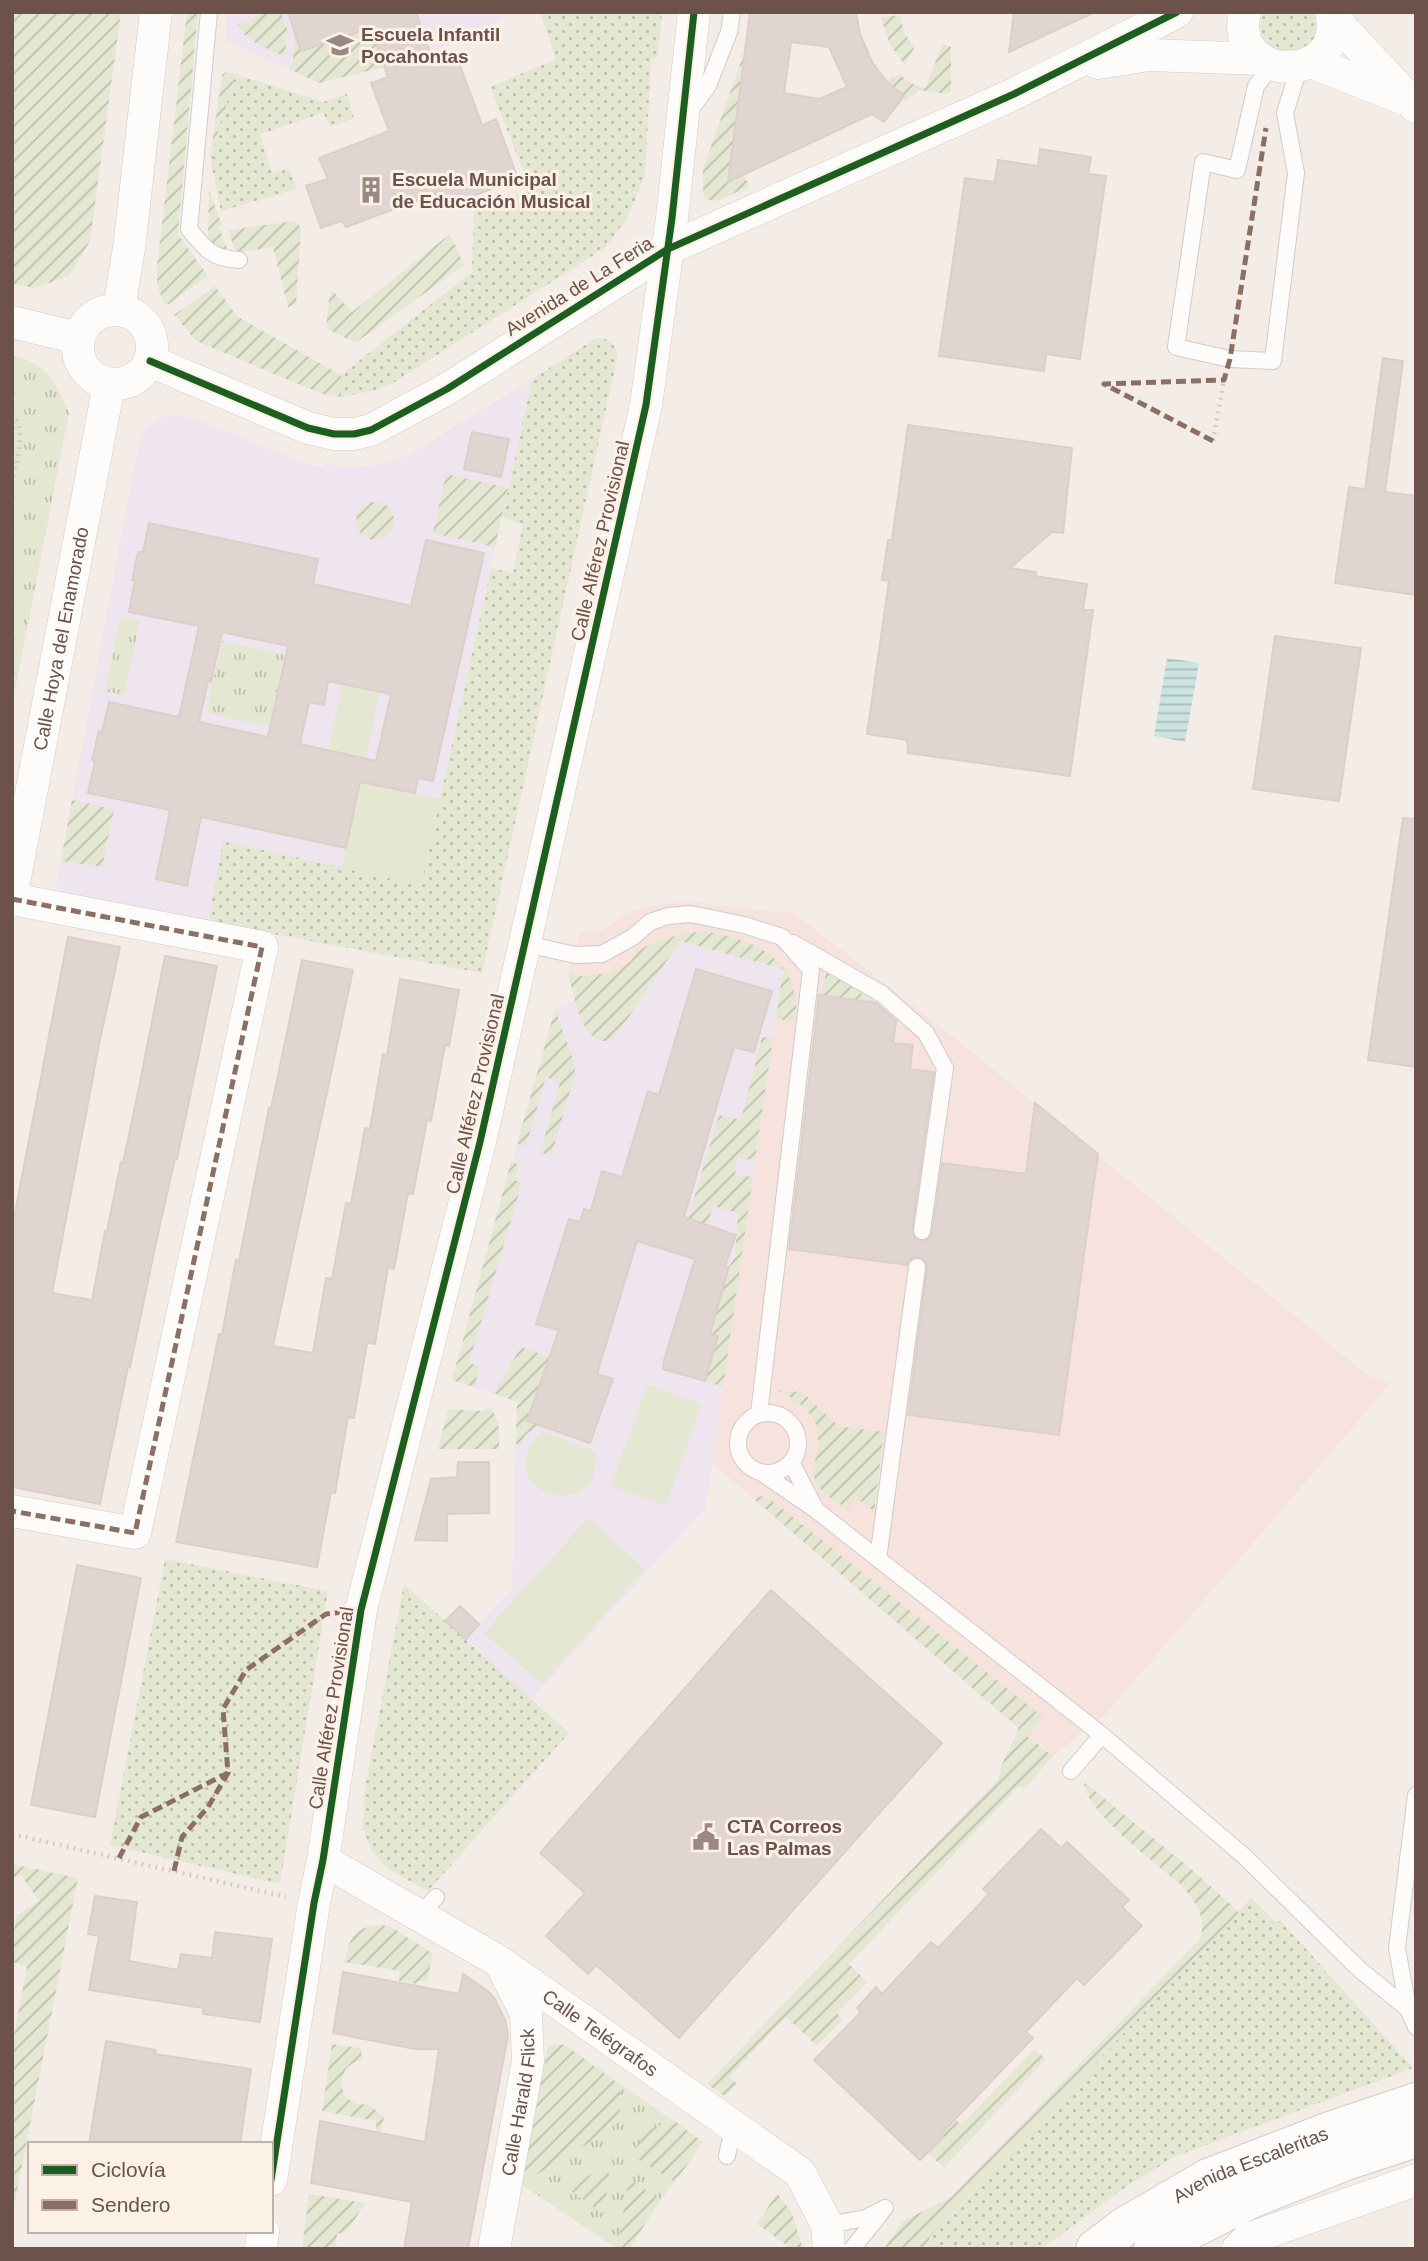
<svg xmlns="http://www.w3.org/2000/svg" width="1428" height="2261" viewBox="0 0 1428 2261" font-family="Arial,sans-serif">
	<defs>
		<pattern id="grass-dots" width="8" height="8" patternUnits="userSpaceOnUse" patternTransform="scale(1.75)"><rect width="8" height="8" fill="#e4e8d3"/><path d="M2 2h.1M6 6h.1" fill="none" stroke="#bdbfad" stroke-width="1.8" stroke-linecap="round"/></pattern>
		<pattern id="park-tufts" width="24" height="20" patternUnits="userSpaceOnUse" patternTransform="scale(1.75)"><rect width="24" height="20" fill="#e4e8d3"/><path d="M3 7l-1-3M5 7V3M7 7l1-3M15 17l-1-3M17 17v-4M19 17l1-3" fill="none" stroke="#bdbfad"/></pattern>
		<pattern id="garden-furrows" width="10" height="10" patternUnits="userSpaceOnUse" patternTransform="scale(1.75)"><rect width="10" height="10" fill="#e4e8d3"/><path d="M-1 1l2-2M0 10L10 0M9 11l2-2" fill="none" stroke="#bdbfad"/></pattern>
		<pattern id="water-rules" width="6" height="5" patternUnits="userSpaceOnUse" patternTransform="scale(1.75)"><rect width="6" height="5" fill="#cbe3e1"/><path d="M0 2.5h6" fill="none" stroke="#a9bbb9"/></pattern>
	</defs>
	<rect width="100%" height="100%" fill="#f4ede7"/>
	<!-- commercial -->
	<polygon fill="#f6e3de" points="675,903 698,903 794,913 941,1027 1370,1377 1391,1383 1106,1714 1053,1756 1042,1745 1039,1746 1034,1742 712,1463 783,969 636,1005 568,974 580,934 603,930 624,914 651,906"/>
	<!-- education -->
	<g fill="#eee5ef">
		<polygon points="228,12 501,12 503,18 468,38 429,51 384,67 319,83 225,40"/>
		<polygon points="532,379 421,885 223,842 208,922 55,892 138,446 142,434 149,425 165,416 176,415 194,418 306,464 324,467 325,464 337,465 337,468 363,467 388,463 412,453"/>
		<polygon points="680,941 783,969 706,1507 531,1700 466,1639 512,1588 517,1402 452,1380 555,1009 576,1000 582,1020 610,1041 618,1033"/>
	</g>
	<!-- grass -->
	<g fill="url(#grass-dots)">
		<polygon points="662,12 658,56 651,60 645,176 627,218 605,248 393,383 374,391 341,397 341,375 472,272 474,209 531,190 490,87 556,59 540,13"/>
		<path d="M1264,12h49c23,51 -72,52 -49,0z"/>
		<polygon points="236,74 323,102 347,94 354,118 331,127 323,113 260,134 272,173 289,168 297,189 221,211 210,157"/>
		<path d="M596,338c14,0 22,7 21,21l-135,614 -274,-51 15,-81 198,44 70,-317 22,5 10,-49 -21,-6 30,-139z"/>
		<polygon points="165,1559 328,1591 280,1884 110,1845"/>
		<polygon points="404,1584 569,1733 428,1891 389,1870 372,1852 363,1829 364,1793"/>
		<polygon points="1251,1898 1277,1923 1280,1920 1413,2068 1174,2157 1120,2191 1042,2249 940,2249 929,2239"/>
	</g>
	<!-- park -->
	<g fill="url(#park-tufts)">
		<path d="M12,355c35,9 44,27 57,58l-57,294z"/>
		<polygon points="121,617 140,621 124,695 105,691"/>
		<polygon points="222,641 286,655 271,727 206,713"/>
		<polygon points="554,2044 565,2045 703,2142 661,2199 629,2249 617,2249 521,2184 548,2047"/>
	</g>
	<!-- garden -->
	<g fill="url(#garden-furrows)">
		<polygon points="12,12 121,12 90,241 69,276 35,288 12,284"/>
		<polygon points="187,12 198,12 178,234 208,276 169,304 164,304 157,285 157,266"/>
		<path d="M269,12h12l6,17 -2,27c-19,-8 -37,-13 -48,-31z"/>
		<polygon points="366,12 384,67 319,83 289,69 293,61 295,34 301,51 344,37"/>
		<polygon points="900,15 904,32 914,48 905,65 890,45 881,17"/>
		<polygon points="943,44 951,47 951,91 946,94 919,90 912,97 909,96 906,101 901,98 903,95 887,82 892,76 896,78 899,74 910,83 925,88"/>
		<polygon points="744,53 729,181 744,175 749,186 718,201 708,200 703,194 703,169"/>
		<polygon points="226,72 236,74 210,157 222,75"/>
		<polygon points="209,191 222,225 219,227 228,251 216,247 208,237"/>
		<polygon points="294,221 301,228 296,305 288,307 273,247 236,253 228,230"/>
		<polygon points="450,234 464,265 355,343 326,328 329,299 333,291 352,312"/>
		<polygon points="215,286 238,317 341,375 341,397 322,394 196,341 174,315"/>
		<polygon points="446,474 508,488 495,547 433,533"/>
		<circle cx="375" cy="521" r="19"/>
		<polygon points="72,800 114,809 102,867 61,861"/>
		<path d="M702,931c51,7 101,29 93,90l-19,-2 7,-50 -103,-28 -62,92 -8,8c-30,3 -35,-44 -42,-67l15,2 29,-3 19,-12 8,-11 22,-11z"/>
		<polygon points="826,972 847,983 873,1002 822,995"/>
		<polygon points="555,1009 574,1062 575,1075 551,1156 540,1152 560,1083 546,1077 526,1146 517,1144"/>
		<polygon points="762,1037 773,1038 755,1160 737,1158 735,1175 753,1177 723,1387 705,1381 717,1337 710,1334 729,1267 735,1257 738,1213 713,1206 700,1247 681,1242 719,1115 741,1120"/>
		<polygon points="511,1162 519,1165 515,1180 522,1183 469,1363 480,1366 474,1387 452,1380"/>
		<polygon points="521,1347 549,1357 527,1421 539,1425 525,1435 520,1445 516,1444 517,1402 494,1393"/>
		<path d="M776,1390l26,2 36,34 46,6 -10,79 -17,-13 -9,12c-10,-8 -28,-17 -33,-30 -3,-8 0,-19 2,-27 7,-34 -13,-50 -41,-63z"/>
		<path d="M490,1408c11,12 9,25 9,41h-61l10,-40 33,2z"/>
		<polygon points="762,1496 774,1502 1044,1718 1027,1736 1053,1756 1024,1789 1019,1786 849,1964 867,1982 837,2013 843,2020 817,2046 786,2017 730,2076 737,2084 725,2096 707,2084 998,1779 1002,1764 1019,1728 754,1499"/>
		<path d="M1084,1782l112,91 43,39 -310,326 11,11h-56l19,-28 48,-24 248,-257c10,-22 -5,-40 -19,-56 -23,-20 -96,-73 -96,-102z"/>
		<polygon points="12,1864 78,1878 12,2217 12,2047 27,1966 12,1962 12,1941 17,1915 39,1901 20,1874 12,1879"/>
		<path d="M383,1925l10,3 40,26 -6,27h-9l-1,3 -18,-3 1,-10 -56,-9c7,-27 9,-35 39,-37z"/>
		<path d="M332,2044l29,4 1,12c-8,2 -15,5 -18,13 -6,13 0,28 15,31 9,2 4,-2 11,2 5,3 10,8 14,11l-3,16 -5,-1v-11l-54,-10z"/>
		<polygon points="554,2044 565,2045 617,2083 620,2088 621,2099 618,2121 607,2132 521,2184 548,2047"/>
		<polygon points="1034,2049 1046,2059 944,2168 928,2153 943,2137 941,2134 955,2120 962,2124"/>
		<polygon points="672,2119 703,2142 675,2182 631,2155 647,2131"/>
		<polygon points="610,2164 604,2214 567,2188"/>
		<polygon points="629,2179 661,2199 629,2249 617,2249"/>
		<polygon points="777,2193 792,2213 803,2249 788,2249 788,2246 757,2224"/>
		<polygon points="309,2194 365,2203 347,2232 337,2234 336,2247 341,2249 302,2249"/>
	</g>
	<!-- pitch -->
	<g fill="#e4e8d3">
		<polygon points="342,684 380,692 365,758 328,750"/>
		<polygon points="360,782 440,799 421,885 342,868"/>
		<polygon points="647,1384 702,1404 666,1506 611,1486"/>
		<path d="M543,1431l53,21c5,68 -84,47 -69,1 4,-9 8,-17 16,-22z"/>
		<polygon points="588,1518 645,1569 542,1684 484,1633"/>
	</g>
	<!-- water -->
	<polygon fill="url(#water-rules)" points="1167,658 1199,663 1185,742 1154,736"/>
	<!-- building -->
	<g fill="#e0d5d0" stroke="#dccfca" stroke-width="2" fill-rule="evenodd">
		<polygon points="288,12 416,12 432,60 455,52 482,125 496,119 518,179 441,208 435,194 346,227 342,221 321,228 306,186 328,179 319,158 389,131 371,83 388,77 371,28 301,51"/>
		<path d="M750,12h106l4,22 12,28 15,20 17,14 -20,26 -12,-8 -144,68zM791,42l38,5 18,40 -28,12 -35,-6z"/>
		<polygon points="1014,12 1095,12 1009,52"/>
		<polygon points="1040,149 1091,157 1088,174 1106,176 1080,359 1046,354 1044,371 939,356 965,178 995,182 998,160 1038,166"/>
		<polygon points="1383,358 1403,361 1385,492 1416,496 1416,595 1335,583 1349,487 1365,489"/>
		<polygon points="908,425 1072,448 1063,533 1052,532 1010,568 1036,572 1035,576 1087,584 1083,610 1093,610 1070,776 908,753 907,740 867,734 889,581 882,580 888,540 892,540"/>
		<polygon points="472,432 509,439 501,477 464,469"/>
		<path d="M149,523l169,36 -5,25 98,22 15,-66 58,13 -51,228 -15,-3 -3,15 -55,-11 -14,66 -145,-31 -14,69 -31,-7 14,-69 -82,-17 7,-32 -3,-1 7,-29 3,1 7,-30 70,15 20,-91 -70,-14 6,-32h-3l6,-28h5zM222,632l66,14 -20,91 -69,-15 9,-41 3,1zM328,681l63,13 -15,67 -76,-17 9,-42 15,3z"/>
		<polygon points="1275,636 1361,648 1339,801 1253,789"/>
		<polygon points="1403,818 1416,819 1416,1067 1368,1060"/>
		<polygon points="68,937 120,947 99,1045 52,1293 92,1300 105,1231 107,1231 121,1162 123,1163 138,1092 165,956 217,966 177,1159 175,1159 159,1229 130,1367 128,1367 100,1504 12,1487 12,1228"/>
		<polygon points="302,960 353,970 273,1346 313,1353 326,1278 332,1279 346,1203 351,1204 365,1128 370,1129 383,1054 387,1055 400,979 459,990 449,1046 445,1045 431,1121 427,1120 413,1194 408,1193 394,1269 388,1268 375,1344 367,1343 354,1418 348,1417 335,1493 331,1492 317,1567 176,1542 219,1334 222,1334 236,1260 239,1261 269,1108 271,1109"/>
		<polygon points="696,969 772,991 754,1052 734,1047 684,1217 736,1235 725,1266 729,1267 710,1334 718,1336 705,1381 663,1369 664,1360 695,1259 637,1241 597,1374 613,1379 590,1443 527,1421 559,1330 536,1324 569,1219 580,1222 584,1209 591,1211 602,1171 622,1177 648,1091 659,1095"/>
		<polygon points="819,995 876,1003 896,1021 893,1043 913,1045 910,1069 934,1072 912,1230 916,1240 927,1240 932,1233 942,1163 1026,1174 1035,1103 1098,1154 1059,1435 908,1415 927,1268 926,1262 918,1257 909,1260 907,1265 789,1249"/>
		<polygon points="458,1462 489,1462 489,1513 447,1514 447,1541 415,1540 431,1479 457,1477"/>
		<polygon points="77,1565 141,1578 95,1817 31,1805"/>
		<polygon points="771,1590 942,1743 679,2038 596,1965 588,1974 546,1936 585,1893 540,1853"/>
		<polygon points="460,1606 479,1624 466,1639 445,1621"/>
		<polygon points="1041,1829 1061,1848 1067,1842 1129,1900 1122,1907 1142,1926 1084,1985 1077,1978 1026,2032 1033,2038 941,2134 943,2137 920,2160 814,2060 861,2012 857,2008 876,1987 882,1994 931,1942 938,1948 989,1894 983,1889"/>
		<polygon points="95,1896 137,1902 129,1961 178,1970 181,1954 212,1958 215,1932 272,1939 260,2022 203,2014 203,2008 89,1990 99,1936 88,1934"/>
		<polygon points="343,1972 459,1994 463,1974 488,1991 495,1999 505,2020 508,2035 468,2249 404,2249 412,2202 311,2183 320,2121 425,2142 439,2049 415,2049 333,2033"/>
		<polygon points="106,2041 156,2050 155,2054 251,2069 240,2144 89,2144"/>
	</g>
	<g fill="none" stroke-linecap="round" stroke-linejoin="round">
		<defs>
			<g id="service">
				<path d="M209,12l-20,217c16,20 23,30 50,31"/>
				<polyline points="1272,66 1256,86 1237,170 1203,162 1176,347 1230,359 1273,361 1296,173 1285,113 1299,68"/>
				<polyline points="688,113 708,86 729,32 732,12"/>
				<polyline points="793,943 882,994 926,1033 945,1068 922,1231"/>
				<polyline points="526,944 575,955 602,954 633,937 650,922 668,916 691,914 744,925 782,937 811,970 759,1414"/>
				<circle cx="768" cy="1443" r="30"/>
				<polyline points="791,1462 815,1508"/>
				<polyline points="762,1473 816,1510 1102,1735"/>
				<polyline points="878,1559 917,1267"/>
				<polyline points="1071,1771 1102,1735 1244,1856 1359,1969 1408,2009 1397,1948 1416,1795"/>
				<polyline points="420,1916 436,1897"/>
				<polyline points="1416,2015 1408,2009 1416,2027"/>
				<polyline points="727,2156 733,2127"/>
				<polyline points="827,2225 866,2218 885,2208"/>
				<polyline points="852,2249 881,2213"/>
			</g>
			<g id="minor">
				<path d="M1245,12c-18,73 104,73 86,0"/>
				<polyline points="1332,17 1416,107"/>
				<polyline points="1311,62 1402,98"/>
				<polyline points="1098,63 1149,55 1260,59"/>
				<polyline points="119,309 129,248 156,12"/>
				<circle cx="115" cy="347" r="37"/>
				<polyline points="12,322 78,338"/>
				<polyline points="150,361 308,428 334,434 354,434 371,430 447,389 668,249 1014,94 1177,12"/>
				<path id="s1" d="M12,893l97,-508"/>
				<polyline points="12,899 262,947 135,1533 12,1511"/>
				<path id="s2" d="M323,1860l177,102 300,211 27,52 2,24"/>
				<polyline points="271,2180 314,1903 323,1860 361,1610 480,1142 646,405 672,218 694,12"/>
				<polyline points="261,2249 263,2231"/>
				<path id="s3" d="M494,2249l34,-188 -2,-48 -23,-45"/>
				<polyline points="1238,2249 1248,2239 1416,2180"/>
			</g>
			<g id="tertiary">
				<path id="s4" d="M1095,2249l29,-22 84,-49 122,-47 86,-29"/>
				<polyline points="1153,2249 1253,2198 1346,2161 1416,2138"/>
			</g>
		</defs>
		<!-- service casing -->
		<use href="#service" stroke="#d2cac6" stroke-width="18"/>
		<!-- minor casing -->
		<use href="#minor" stroke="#d2cac6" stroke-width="33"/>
		<!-- tertiary casing -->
		<use href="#tertiary" stroke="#d2cac6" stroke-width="40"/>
		<!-- path -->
		<g stroke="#d5ccc9" stroke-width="4.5" stroke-dasharray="2 5" stroke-linecap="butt">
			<path d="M12,414c16,17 4,47 0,67"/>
			<polyline points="1213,441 1224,380"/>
			<polyline points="12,1834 286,1897"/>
		</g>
		<!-- service -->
		<use href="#service" stroke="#fdfcfb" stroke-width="16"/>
		<!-- minor -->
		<use href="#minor" stroke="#fdfcfb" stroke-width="32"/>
		<!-- tertiary -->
		<use href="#tertiary" stroke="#fdfcfb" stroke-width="38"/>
		<!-- quiet -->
		<g stroke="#8d6e63" stroke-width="5" stroke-dasharray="10 5" stroke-linecap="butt">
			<polyline points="1213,441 1104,384 1224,380 1230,359 1266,128"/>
			<polyline points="12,899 262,947 135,1533 12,1511"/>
			<polyline points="119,1858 141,1817 228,1773 223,1709 246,1670 326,1614 361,1610"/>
			<polyline points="174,1871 182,1837 208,1807 228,1773"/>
		</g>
		<defs>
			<g id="cycleway">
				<polyline points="150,361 308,428 334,434 354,434 371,430 447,389 668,249 1014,94 1177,12"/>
				<polyline points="271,2180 314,1903 323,1860 361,1610 480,1142 646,405 672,218 694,12"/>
			</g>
		</defs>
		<!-- cycleway casing -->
		<use href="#cycleway" stroke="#fcf1e7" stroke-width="11"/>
		<!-- cycleway -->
		<use href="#cycleway" stroke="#1b5e20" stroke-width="7"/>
	</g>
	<!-- icons -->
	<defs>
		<symbol id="school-bare" viewBox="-9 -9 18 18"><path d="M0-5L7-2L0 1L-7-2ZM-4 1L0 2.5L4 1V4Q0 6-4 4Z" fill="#9c8882" stroke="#fcf1e7" stroke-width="2.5" paint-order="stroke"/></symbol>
		<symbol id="building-bare" viewBox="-9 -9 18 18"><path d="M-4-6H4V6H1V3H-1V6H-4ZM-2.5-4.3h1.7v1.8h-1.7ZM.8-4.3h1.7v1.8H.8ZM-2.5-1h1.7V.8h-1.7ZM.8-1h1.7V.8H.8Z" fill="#9c8882" stroke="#fcf1e7" stroke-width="2.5" paint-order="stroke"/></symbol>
		<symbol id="civic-bare" viewBox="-9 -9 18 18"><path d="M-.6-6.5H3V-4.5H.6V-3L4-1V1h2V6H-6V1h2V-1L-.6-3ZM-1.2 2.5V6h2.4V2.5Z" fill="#9c8882" stroke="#fcf1e7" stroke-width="2.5" paint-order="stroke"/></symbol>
	</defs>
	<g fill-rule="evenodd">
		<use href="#school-bare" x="321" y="26" width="38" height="38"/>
		<use href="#building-bare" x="352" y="171" width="38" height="38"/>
		<use href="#civic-bare" x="687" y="1818" width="38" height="38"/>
	</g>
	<g text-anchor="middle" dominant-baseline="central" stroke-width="6" stroke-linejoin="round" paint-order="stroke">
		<!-- poi labels -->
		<g font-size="19" font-weight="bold" fill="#6d524c" stroke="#fcf1e7" text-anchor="start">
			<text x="361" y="34">Escuela Infantil<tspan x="361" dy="22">Pocahontas</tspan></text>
			<text x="392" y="179">Escuela Municipal<tspan x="392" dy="22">de Educación Musical</tspan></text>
			<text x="727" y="1826">CTA Correos<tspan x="727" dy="22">Las Palmas</tspan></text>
		</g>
		<!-- street labels -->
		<g font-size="19" fill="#6d524c" stroke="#fcf1e7">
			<text transform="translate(579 286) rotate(-32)">Avenida de La Feria</text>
			<text transform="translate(600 541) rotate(-77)">Calle Alférez Provisional</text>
			<text stroke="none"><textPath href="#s1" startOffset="259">Calle Hoya del Enamorado</textPath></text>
			<text transform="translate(475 1094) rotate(-77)">Calle Alférez Provisional</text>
			<text transform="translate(331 1708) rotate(-81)">Calle Alférez Provisional</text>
			<text stroke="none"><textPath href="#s2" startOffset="327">Calle Telégrafos</textPath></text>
			<text stroke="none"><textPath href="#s3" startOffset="149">Calle Harald Flick</textPath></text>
			<text stroke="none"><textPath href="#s4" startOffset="178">Avenida Escaleritas</textPath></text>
		</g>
	</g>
	<!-- border -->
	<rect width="1428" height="2261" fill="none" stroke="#6d524c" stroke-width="28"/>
	<!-- legend -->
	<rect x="28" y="2142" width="245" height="91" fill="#fcf1e7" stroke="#c3b1a9" stroke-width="2"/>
	<rect x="42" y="2165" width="35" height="10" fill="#1b5e20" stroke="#c3b1a9" stroke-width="2"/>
	<text x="91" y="2177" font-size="21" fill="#6d524c">Ciclovía</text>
	<rect x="42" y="2200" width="35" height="10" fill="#8d6e63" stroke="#c3b1a9" stroke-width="2"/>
	<text x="91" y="2212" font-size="21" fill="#6d524c">Sendero</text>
</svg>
